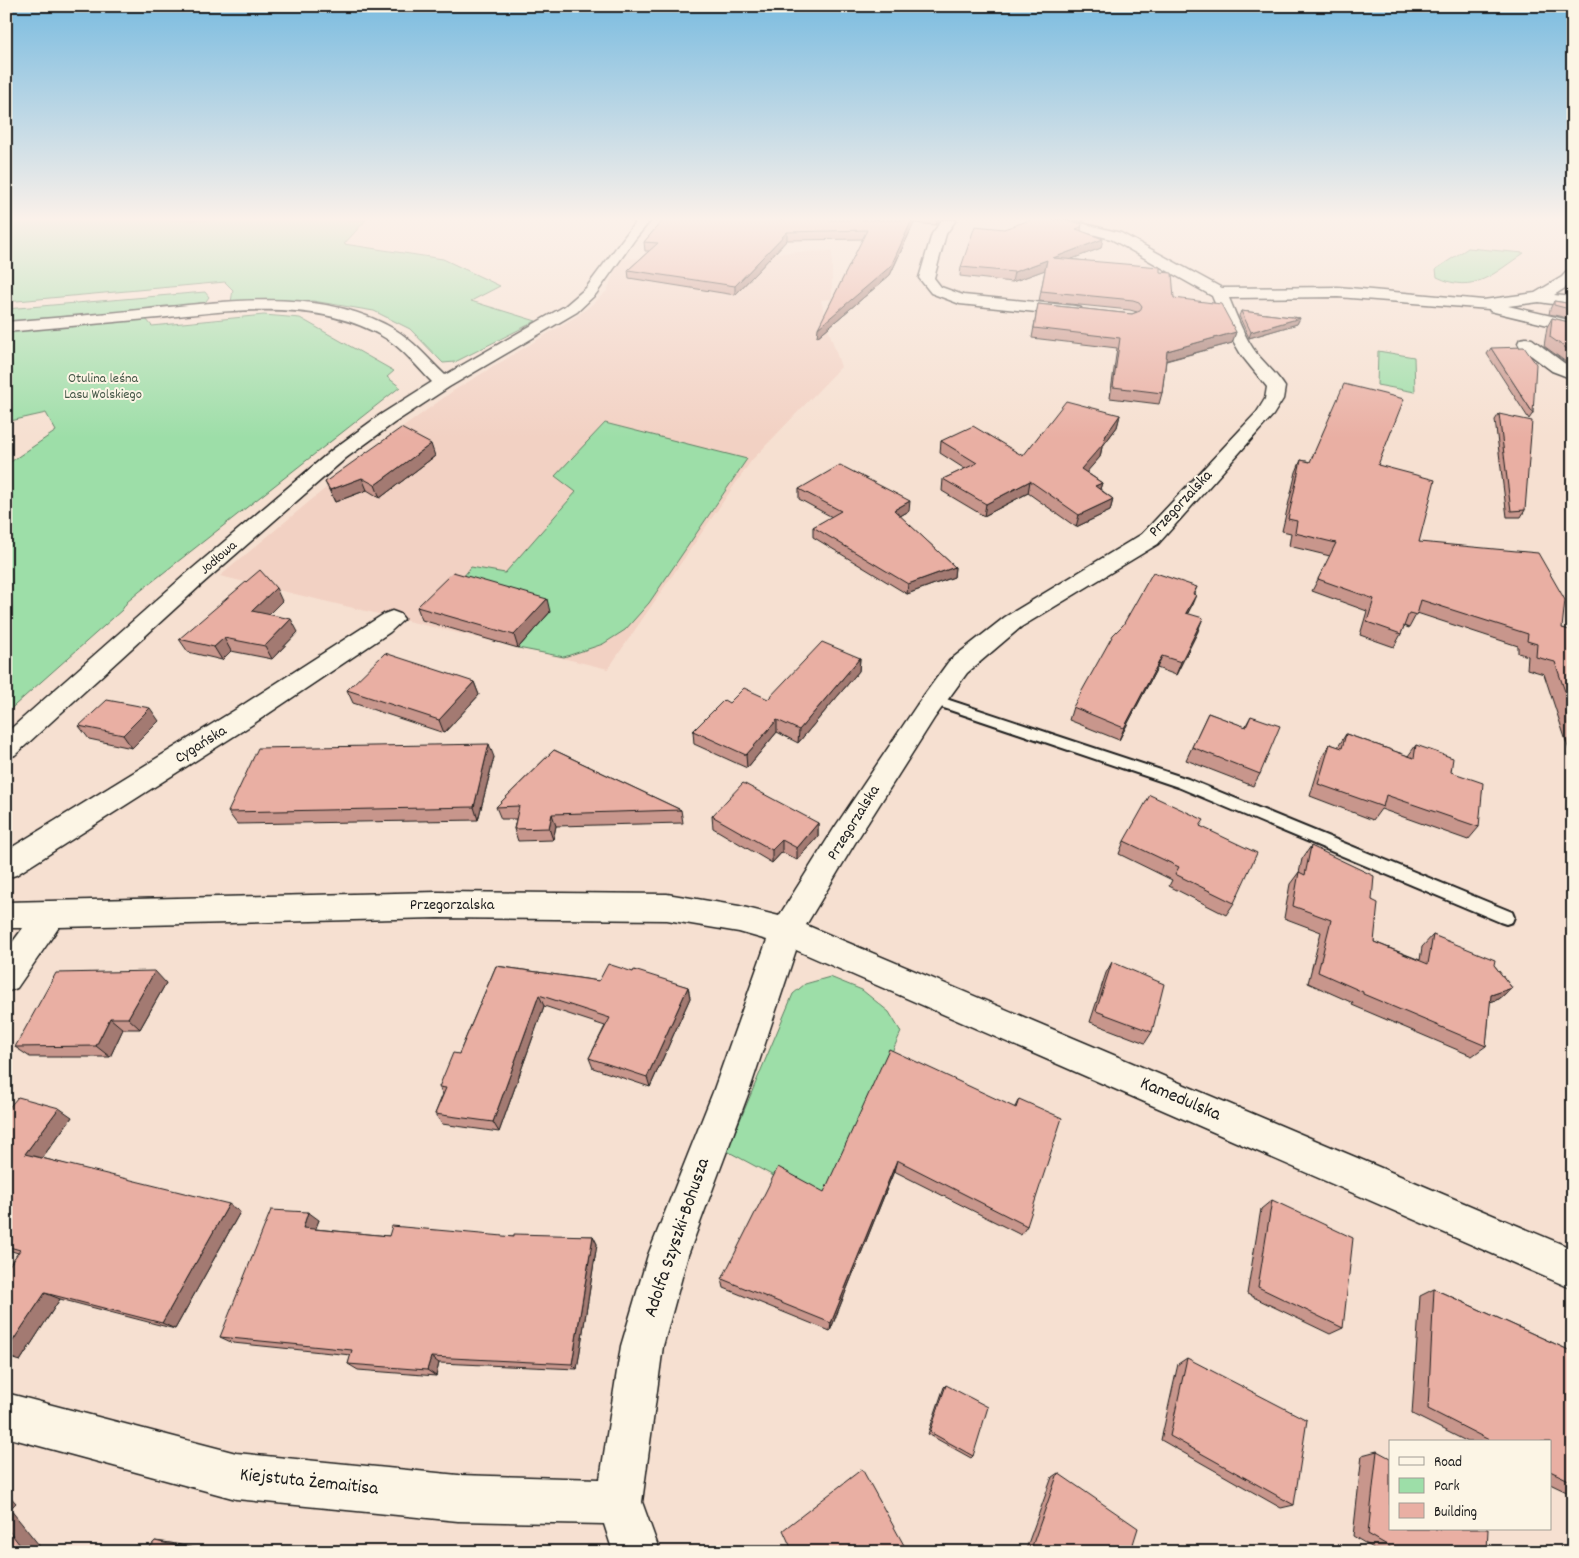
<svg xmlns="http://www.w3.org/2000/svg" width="1579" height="1558" viewBox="0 0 1579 1558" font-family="Dekko,sans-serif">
	<rect width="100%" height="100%" fill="#f6e0d1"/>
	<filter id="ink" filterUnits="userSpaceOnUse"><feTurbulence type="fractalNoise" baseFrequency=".02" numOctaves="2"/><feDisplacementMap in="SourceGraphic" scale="10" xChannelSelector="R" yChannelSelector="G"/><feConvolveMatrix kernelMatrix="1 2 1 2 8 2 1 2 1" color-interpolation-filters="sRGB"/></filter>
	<g filter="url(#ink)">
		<!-- built -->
		<polygon fill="#f2d1c3" points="832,251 832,299 821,300 826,322 841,367 751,461 608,669 220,576 369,452 453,391 577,316 590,306 607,291 619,259"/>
		<!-- green -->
		<g fill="#9ddea8" stroke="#5c7d62">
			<polygon points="6,220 366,220 344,244 443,259 500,286 471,301 536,321 455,362 443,363 410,329 374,311 313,301 231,302 233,290 225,282 6,302"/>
			<path d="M1468,248l56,5c-30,20 -50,42 -87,24l-1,-8z"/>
			<polygon points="205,292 209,297 204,304 6,322 6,309"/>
			<polygon points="264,315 300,318 394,371 387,377 400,387 139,592 127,602 122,610 6,713 6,465 56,431 46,413 6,422 6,329 146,319 152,326"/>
			<polygon points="1378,351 1414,357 1415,392 1377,385"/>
			<polygon points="605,423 747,459 649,603 625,630 603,644 564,657 518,648 550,612 457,585 471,567 505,573 576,492 555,476"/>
			<polygon points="830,977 862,990 889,1012 901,1032 824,1203 727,1151 793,994 805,984"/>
		</g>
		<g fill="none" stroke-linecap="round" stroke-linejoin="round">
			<defs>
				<polygon id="service" points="934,695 1188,779 1512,912 1514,917 1512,922 1506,924 1500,922 1178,787 929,703 927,700 929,697"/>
				<g id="minor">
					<path d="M637,220h14l-16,19 -39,55 -19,18 -128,75 -55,36 -48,35 -144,126 -187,171 -9,3v-25l180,-159 146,-124 48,-35 52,-33c-16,-16 -30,-35 -50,-46 -70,-40 -160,-24 -235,-17 -47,4 -94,9 -141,13v-10c48,-4 96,-8 143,-13 79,-8 173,-22 245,20 20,12 34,30 51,46l120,-69 21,-18z"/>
					<polygon points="942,220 956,220 946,234 934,278 941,287 963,295 1075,306 1081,308 1083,311 1081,314 1075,316 960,304 931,293 919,278 932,234"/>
					<path d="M1048,220h21l52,13 101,55 116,-1 145,13 52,-7 27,-16 6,-7 5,-1v14l-19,12 19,2v10l-34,-5 -31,4 65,15v10l-83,-20 -1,-2 -151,-12 -109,1c8,19 15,39 28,56 9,11 20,20 28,33l-2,12 -10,16 -115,129 -137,83 -54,46 -32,44 -80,126 -49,82 767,324v40l-777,-339 -47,142 -61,163 -25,91 -21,156 18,50h-47l-9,-28 -146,-3 -222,-22 -230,-62v-44l230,60 222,22 142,4 21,-133 27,-91 65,-163 54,-152 -28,-8 -72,-12 -230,-2 -378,9 -42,61 -11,4v-41l17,-23h-17v-26l431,-10 230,2 72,12 40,10 56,-89 82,-122 32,-44 56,-44 137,-83 115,-122 8,-13 2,-12 -25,-31 -17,-29 -13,-31 -101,-57 -61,-16z"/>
					<polygon points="1526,338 1532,339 1564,363 1573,367 1573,379 1552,371 1520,347 1518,343 1520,339"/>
					<polygon points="392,611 400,614 404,619 390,632 253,724 16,875 6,878 6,851 235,710 384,614"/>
				</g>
			</defs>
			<!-- service casing -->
			<use href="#service" stroke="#1c1c1c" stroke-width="4"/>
			<!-- minor casing -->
			<use href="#minor" stroke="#1c1c1c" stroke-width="3"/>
			<!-- service -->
			<use href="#service" fill="#fcf5e5" fill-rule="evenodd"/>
			<!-- minor -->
			<use href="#minor" fill="#fcf5e5" fill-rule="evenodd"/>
		</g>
		<!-- wall -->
		<g fill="#c8968c" stroke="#1c1c1c">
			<polygon points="663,220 940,220 936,225 914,223 890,275 817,337 863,239 787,240 735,295 629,278 628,270 649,251 645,251 644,242"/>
			<polygon points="1075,220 1085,220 1084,222"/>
			<polygon points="1082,224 1081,230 1101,248 1071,259 1160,272 1174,298 1236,332 1232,343 1166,361 1162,393 1159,404 1110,398 1117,348 1032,338 1038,304 1132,314 1137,312 1130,310 1039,301 1045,270 1012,282 960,276 961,267 1004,229"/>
			<polygon points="1554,301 1573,304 1573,319 1549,314 1550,309"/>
			<polygon points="1241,311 1300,318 1297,324 1249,338 1239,316"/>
			<polygon points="1552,318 1573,323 1573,362 1566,362 1544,346 1547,327"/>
			<polygon points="1491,348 1533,413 1529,419 1487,354"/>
			<polygon points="1499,414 1525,510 1521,517 1507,517 1495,420"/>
			<polygon points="1120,415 1117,427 1102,447 1100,457 1086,472 1102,483 1100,489 1113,499 1110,511 1076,527 1028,493 984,516 942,491 943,479 965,469 940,453 941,441 1023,456"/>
			<polygon points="435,456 380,498 367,490 335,502 325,482"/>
			<polygon points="1301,460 1310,462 1378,465 1419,542 1562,628 1573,631 1573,751 1569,750 1544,674 1527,669 1528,656 1518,653 1518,646 1417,613 1409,628 1404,626 1401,634 1394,647 1360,635 1367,611 1312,591 1330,556 1289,546 1291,533 1282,531 1296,472"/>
			<polygon points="799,489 909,511 900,516 955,567 954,577 907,594 813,537 813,527 832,517 799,499"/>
			<polygon points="1197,587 1194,594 1191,607 1188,613 1198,631 1176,675 1157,668 1119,740 1069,720 1073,707"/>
			<polygon points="282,601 269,614 298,632 272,659 231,651 222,660 188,652 179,639"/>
			<polygon points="417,607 550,612 518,648 422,620"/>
			<polygon points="860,658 859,671 798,743 777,732 747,768 694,744 693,731 729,703 768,699"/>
			<polygon points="474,682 479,695 444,733 353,703 347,690"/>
			<polygon points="1208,713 1245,727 1251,716 1260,774 1253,786 1186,760"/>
			<polygon points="159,721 132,748 89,739 79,726"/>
			<polygon points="1346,734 1408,756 1416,745 1451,772 1479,827 1468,840 1381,809 1373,820 1310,796 1322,757 1330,744 1338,747"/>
			<polygon points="554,750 681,810 683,823 556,826 553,840 518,841 514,829 516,819 501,819 496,807"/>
			<polygon points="494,757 478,820 237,824 228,812"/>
			<polygon points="712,816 818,823 818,836 797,860 782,852 772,863 713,828"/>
			<polygon points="1201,826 1234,903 1226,915 1169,886 1172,880 1119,854 1124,841"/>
			<polygon points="1311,846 1372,900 1374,942 1420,960 1422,947 1433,935 1494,965 1512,988 1499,999 1490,1002 1486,1046 1472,1056 1352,1005 1353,1003 1308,983 1321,932 1284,918 1290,884 1299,872 1299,873 1302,859"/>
			<polygon points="1112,962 1152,1032 1145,1043 1090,1022 1106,973"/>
			<polygon points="496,966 599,981 633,972 688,987 690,998 650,1087 593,1068 589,1058 605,1026 544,1006 499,1132 442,1124 435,1114 443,1094 439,1087 459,1054"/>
			<polygon points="166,983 140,1029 123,1029 110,1057 30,1057 15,1047"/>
			<polygon points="1019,1099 1027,1226 1021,1235 894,1171 830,1331 724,1288 722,1279 824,1192 1015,1107"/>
			<polygon points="6,1111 72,1117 42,1158 240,1212 175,1329 60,1299 20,1361 6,1357 6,1270 18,1253 6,1249"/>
			<polygon points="1272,1200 1343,1328 1330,1334 1247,1294 1261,1209"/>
			<polygon points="319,1220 315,1229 389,1236 514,1237 593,1236 597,1244 577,1369 439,1363 436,1376 358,1370 348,1364 351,1355 233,1343 220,1337"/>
			<polygon points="1434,1289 1573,1352 1573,1495 1550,1484 1550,1442 1468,1442 1412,1414 1420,1296"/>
			<polygon points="1187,1358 1294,1505 1281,1508 1161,1440 1178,1364"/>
			<polygon points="946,1385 973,1456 971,1458 928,1434 944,1387"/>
			<polygon points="1377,1451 1487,1552 1380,1552 1353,1536 1362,1455"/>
			<polygon points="1058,1473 1133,1544 1143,1552 1025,1552 1052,1477"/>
			<polygon points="155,1541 171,1543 213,1552 146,1552"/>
		</g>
		<!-- shaded-wall -->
		<g fill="#a37a72" stroke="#1c1c1c">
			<polygon points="912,220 914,220 914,223 890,275 817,337 818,328"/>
			<polygon points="937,220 940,220 936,225"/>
			<polygon points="787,232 787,240 735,295 735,286"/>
			<polygon points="1103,239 1101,248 1051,267 1053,258"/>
			<polygon points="1047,260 1045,270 1012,282 1014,272"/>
			<polygon points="1300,318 1297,324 1249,338 1251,332"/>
			<polygon points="1236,332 1232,343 1164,361 1167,351"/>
			<polygon points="1120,415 1117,427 1102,447 1100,457 1078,482 1081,469"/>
			<polygon points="431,444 435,456 380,498 375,485"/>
			<polygon points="362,478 367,490 335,502 330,490"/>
			<polygon points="1030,481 1028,493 984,516 986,504"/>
			<polygon points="1102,483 1098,495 1095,486"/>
			<polygon points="1113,499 1110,511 1076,527 1079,515"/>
			<polygon points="910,501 909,511 893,520 894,510"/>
			<polygon points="955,567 954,577 907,594 908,584"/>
			<polygon points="276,588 282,601 259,624 252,611"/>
			<polygon points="1196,595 1191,607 1181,625 1186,613"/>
			<polygon points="547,599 550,612 518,648 514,635"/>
			<polygon points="1203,618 1198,631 1176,675 1181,662"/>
			<polygon points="291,619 298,632 272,659 265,646"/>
			<polygon points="224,638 231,651 222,660 214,647"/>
			<polygon points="1162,656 1157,668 1119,740 1124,728"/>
			<polygon points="860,658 859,671 798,743 799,730"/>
			<polygon points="474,682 479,695 444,733 439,720"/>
			<polygon points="150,708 159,721 132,748 123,735"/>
			<polygon points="777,720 777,732 747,768 746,755"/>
			<polygon points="489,744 494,757 478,820 474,807"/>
			<polygon points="552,814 556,826 553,840 549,828"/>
			<polygon points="818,823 818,836 797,860 797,848"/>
			<polygon points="782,840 782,852 772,863 772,850"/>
			<polygon points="155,971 166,983 140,1029 128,1018"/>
			<polygon points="688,987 690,998 650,1087 647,1077"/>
			<polygon points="1512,988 1499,999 1478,1006 1491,995"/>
			<polygon points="539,995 544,1006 499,1132 493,1122"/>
			<polygon points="110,1018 123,1029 110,1057 96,1046"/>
			<polygon points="59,1108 72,1117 39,1162 25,1154"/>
			<polygon points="897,1160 894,1171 830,1331 831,1323"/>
			<polygon points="229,1204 240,1212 175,1329 162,1323"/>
			<polygon points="308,1212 319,1220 313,1236 303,1228"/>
			<polygon points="593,1236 597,1244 577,1369 572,1364"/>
			<polygon points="45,1293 60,1299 20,1361 6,1356 6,1351"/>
			<polygon points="431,1357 439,1363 436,1376 427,1370"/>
			<polygon points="6,1492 16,1503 10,1509 43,1550 41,1552 20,1552 6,1527"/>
		</g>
		<!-- building -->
		<g fill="#e9afa3" stroke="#1c1c1c">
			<polygon points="663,220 912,220 891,266 818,328 867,230 787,232 735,286 628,270 658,243 644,242"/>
			<polygon points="1030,220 1067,220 1082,224 1081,227 1076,229 1103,239 1053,258 1160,267 1160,272 1172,273 1174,298 1221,304 1236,332 1167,351 1162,393 1113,387 1120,338 1034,328 1038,304 1132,314 1140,311 1142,306 1139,302 1133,300 1041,291 1047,260 1014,272 961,267 975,226 1004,229"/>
			<polygon points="1554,301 1573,304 1573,310 1554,305"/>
			<polygon points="1241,311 1300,318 1251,332"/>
			<polygon points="1552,318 1573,323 1573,353 1550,337"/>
			<polygon points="1524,347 1536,364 1533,413 1491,348"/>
			<polygon points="1344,384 1404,399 1378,465 1435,480 1419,542 1538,553 1565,600 1562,628 1573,631 1573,715 1555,662 1536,657 1537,644 1527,641 1528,634 1421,600 1417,615 1409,613 1401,634 1367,622 1374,599 1318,579 1336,543 1295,533 1297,521 1288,519 1301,460 1310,462"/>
			<polygon points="1066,401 1120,415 1106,435 1103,444 1081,469 1102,483 1095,486 1113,499 1079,515 1030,481 986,504 943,479 977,463 941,441 973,426 1023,456"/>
			<polygon points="1499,414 1532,421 1525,510 1511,511"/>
			<polygon points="401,428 431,444 375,485 362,478 330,490 325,482"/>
			<polygon points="840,465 910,501 894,510 955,567 908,584 813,527 841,511 799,489"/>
			<polygon points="260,570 276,588 252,611 291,619 265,646 224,638 214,647 179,639"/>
			<polygon points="453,572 547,599 514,635 417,607"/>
			<polygon points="1153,572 1197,587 1193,594 1196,595 1186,613 1203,618 1181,662 1162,656 1124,728 1073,707 1113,635 1123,625"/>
			<polygon points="822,642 860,658 799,730 777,720 746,755 693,731 724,700 729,703 744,688 768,699"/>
			<polygon points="385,653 474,682 439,720 347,690"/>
			<polygon points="107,700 150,708 123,735 79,726"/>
			<polygon points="1208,713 1246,727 1251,716 1280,726 1260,774 1192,747"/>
			<polygon points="1346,734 1414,758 1416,745 1453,758 1451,772 1483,783 1479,827 1386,795 1383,807 1318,784 1330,744 1342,748"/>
			<polygon points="489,744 474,807 228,812 258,748"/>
			<polygon points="554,750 681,810 552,814 549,828 514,829 519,806 496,807"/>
			<polygon points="743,783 818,823 797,848 782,840 772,850 712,816"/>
			<polygon points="1150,795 1204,820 1200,826 1257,853 1234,903 1175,874 1179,867 1124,841"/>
			<polygon points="1311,846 1374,876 1372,900 1378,903 1374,942 1428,964 1433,935 1495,960 1494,965 1512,988 1491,995 1486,1046 1363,994 1363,992 1318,972 1331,920 1293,906 1299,872 1305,875"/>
			<polygon points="1112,962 1164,984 1152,1032 1096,1011"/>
			<polygon points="608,964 633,972 634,970 688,987 647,1077 589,1058 610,1018 539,995 493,1122 435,1114 446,1088 439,1087 453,1053 459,1054 496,966 599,981"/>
			<polygon points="155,971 128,1018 110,1018 96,1046 15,1047 56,973"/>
			<polygon points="889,1049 1016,1108 1019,1099 1062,1118 1027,1226 897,1160 831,1323 722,1279 778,1167 824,1192"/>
			<polygon points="18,1097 59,1108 25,1154 229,1204 162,1323 45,1293 6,1351 6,1270 20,1250 6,1246 6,1111"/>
			<polygon points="1272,1200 1353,1238 1343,1328 1258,1287"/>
			<polygon points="271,1210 308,1212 303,1228 389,1236 392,1226 514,1237 514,1234 593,1236 572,1364 431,1357 427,1370 348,1364 352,1350 220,1337"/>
			<polygon points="1434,1289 1573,1352 1573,1482 1550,1471 1550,1442 1493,1442 1428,1409"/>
			<polygon points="1187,1358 1307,1420 1294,1505 1170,1436"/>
			<polygon points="946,1385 988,1407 973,1456 930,1432"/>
			<polygon points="1377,1451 1390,1458 1390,1529 1488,1529 1487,1552 1399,1552 1368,1534"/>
			<polygon points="862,1469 905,1547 899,1552 793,1552 783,1530"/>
			<polygon points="1058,1473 1138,1528 1133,1544 1143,1551 1143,1552 1030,1552"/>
			<polygon points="6,1527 23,1549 20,1552 6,1552"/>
			<polygon points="155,1541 205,1552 146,1552"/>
		</g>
	</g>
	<!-- sky -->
	<linearGradient id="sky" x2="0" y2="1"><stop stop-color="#7bbce0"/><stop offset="0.5" stop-color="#fbf1ea"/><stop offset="1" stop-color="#fbf1ea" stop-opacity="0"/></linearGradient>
	<rect width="1579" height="438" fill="url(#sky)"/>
	<g text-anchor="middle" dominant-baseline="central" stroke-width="4" stroke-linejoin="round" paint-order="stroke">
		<!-- far-park labels -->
		<g font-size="14" fill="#435646" stroke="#fcf5e5">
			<text x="103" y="379">Otulina leśna<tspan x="103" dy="16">Lasu Wolskiego</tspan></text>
		</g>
		<!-- far-street labels -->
		<g font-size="14" fill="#1c1c1c" stroke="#fcf5e5">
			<text transform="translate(219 558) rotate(-41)">Jodłowa</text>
		</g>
		<!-- street labels -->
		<g font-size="16" fill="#1c1c1c" stroke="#fcf5e5">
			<text transform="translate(1181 504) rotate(-47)">Przegorzalska</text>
			<text transform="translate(201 745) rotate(-32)">Cygańska</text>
			<text transform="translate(854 823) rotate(-58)">Przegorzalska</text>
			<text x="452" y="905">Przegorzalska</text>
		</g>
		<!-- near-street labels -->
		<g font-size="19" fill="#1c1c1c" stroke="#fcf5e5">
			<text transform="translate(1180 1100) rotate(23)">Kamedulska</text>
			<text transform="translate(678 1238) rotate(-71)">Adolfa Szyszki-Bohusza</text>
			<text transform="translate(309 1483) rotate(6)">Kiejstuta Żemaitisa</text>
		</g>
	</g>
	<!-- margin -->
	<rect width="1579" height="1558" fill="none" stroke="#fcf5e5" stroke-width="25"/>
	<rect x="12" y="12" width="1554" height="1533" fill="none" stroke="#1c1c1c" stroke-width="2" filter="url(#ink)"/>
	<!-- legend -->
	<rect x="1389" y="1440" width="162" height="90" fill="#fcf5e5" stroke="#a29e95"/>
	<rect x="1399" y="1457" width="25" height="8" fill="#fcf5e5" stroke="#a29e95"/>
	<text x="1434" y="1466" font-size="15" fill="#1c1c1c">Road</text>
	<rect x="1399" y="1478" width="25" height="15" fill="#9ddea8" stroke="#a29e95"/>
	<text x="1434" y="1490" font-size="15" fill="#1c1c1c">Park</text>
	<rect x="1399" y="1503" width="25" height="15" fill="#e9afa3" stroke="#a29e95"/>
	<text x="1434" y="1516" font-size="15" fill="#1c1c1c">Building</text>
</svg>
